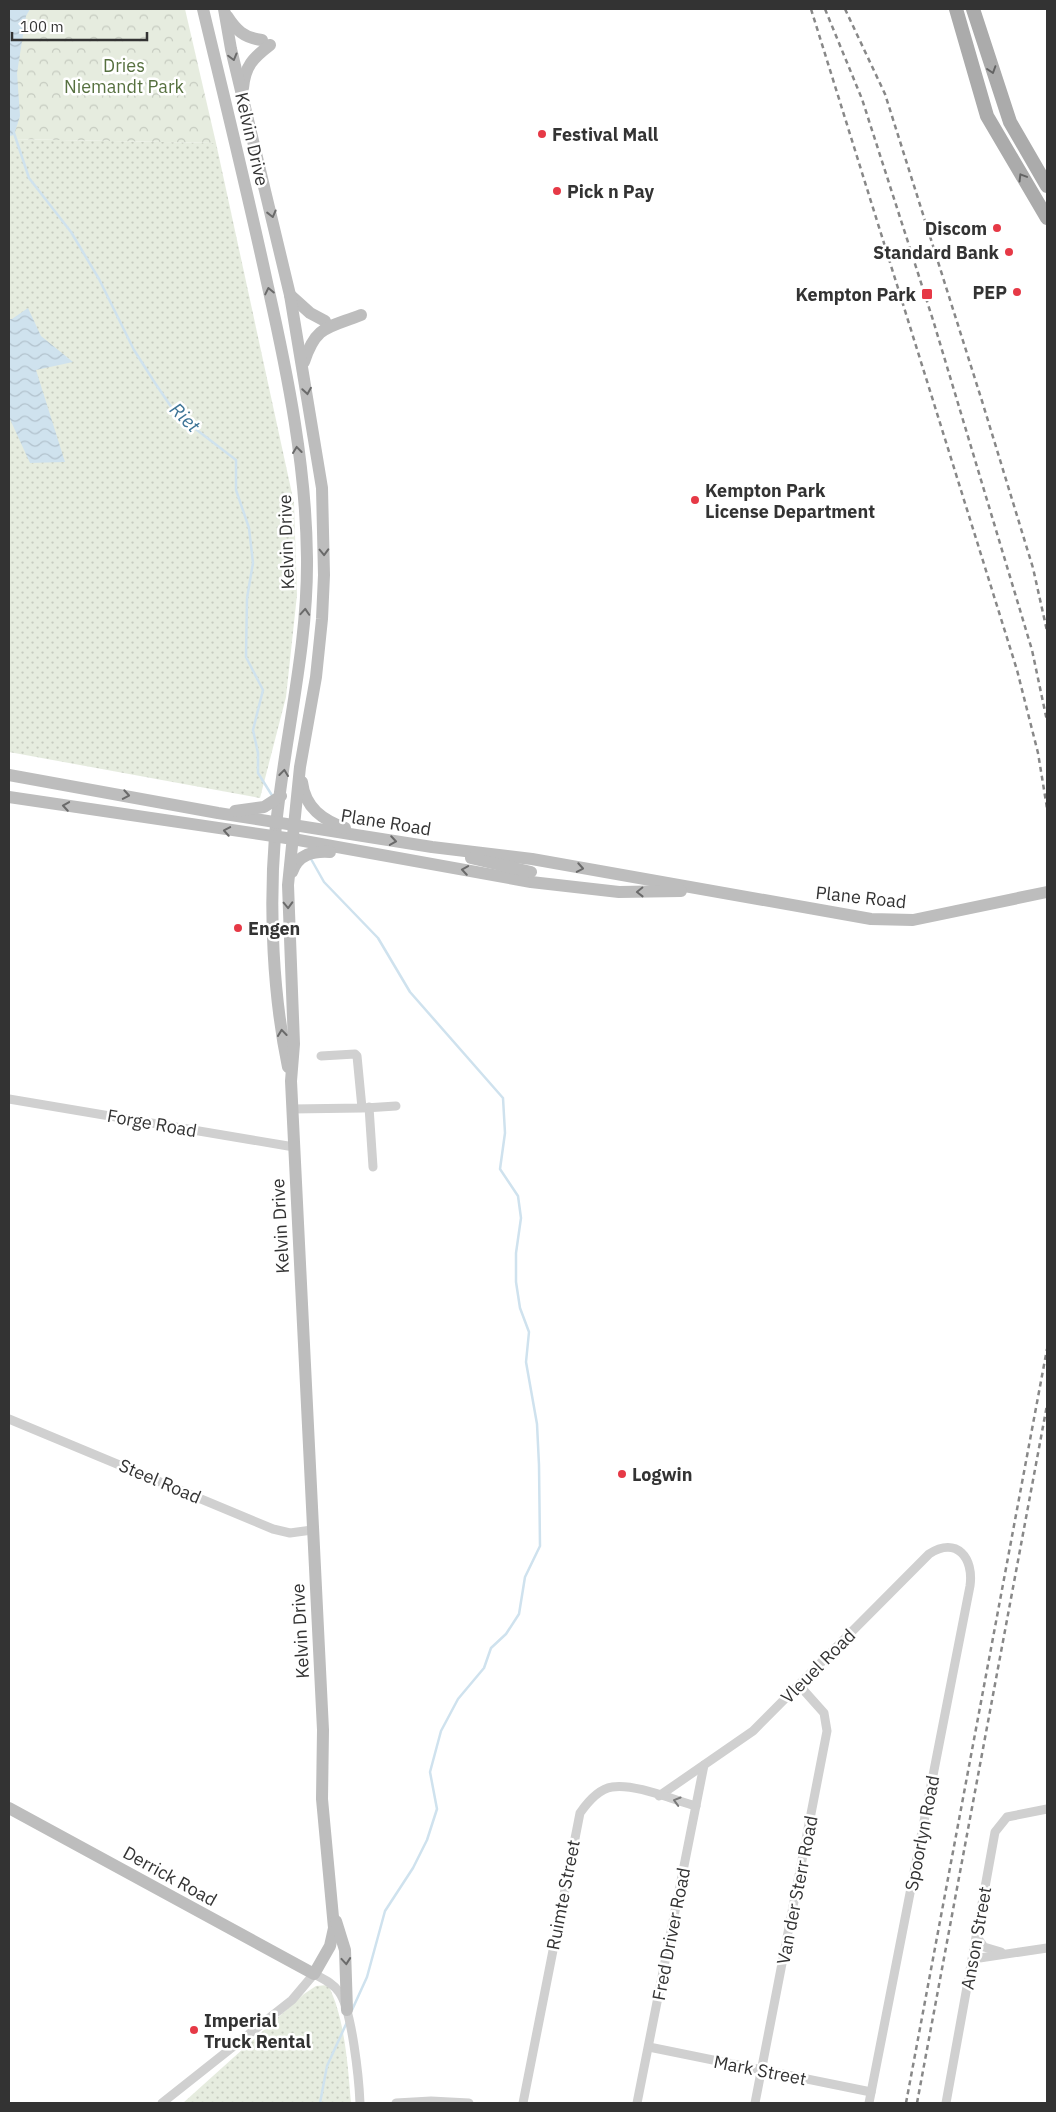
<svg xmlns="http://www.w3.org/2000/svg" width="1056" height="2112" viewBox="0 0 1056 2112" font-family="'IBM Plex Sans',sans-serif">
	<defs>
		<pattern id="grass-dots" width="8" height="8" patternUnits="userSpaceOnUse" patternTransform="scale(1.25)"><rect width="8" height="8" fill="#e6ecdf"/><path d="M2 2h.1M6 6h.1" fill="none" stroke="#c6cbc0" stroke-width="1.8" stroke-linecap="round"/></pattern>
		<pattern id="park-crowns" width="20" height="18" patternUnits="userSpaceOnUse" patternTransform="scale(1.25)"><rect width="20" height="18" fill="#e6ecdf"/><path d="M2 6a3 3 0 1 1 6 0M12 15a3 3 0 1 1 6 0" fill="none" stroke="#c6cbc0"/></pattern>
		<pattern id="water-waves" width="16" height="10" patternUnits="userSpaceOnUse" patternTransform="scale(1.25)"><rect width="16" height="10" fill="#cfe2ee"/><path d="M0 5q4-4 8 0t8 0" fill="none" stroke="#b2c2cd"/></pattern>
	</defs>
	<rect width="100%" height="100%" fill="#fff"/>
	<!-- grass -->
	<g fill="url(#grass-dots)">
		<polygon points="9,139 216,143 294,503 297,595 286,697 260,798 9,752"/>
		<path d="M328,1985c17,32 20,83 23,118h-168l121,-109 12,-8z"/>
	</g>
	<!-- park -->
	<polygon fill="url(#park-crowns)" points="9,9 185,9 216,143 9,139"/>
	<!-- water -->
	<g fill="url(#water-waves)">
		<polygon points="9,9 30,9 26,16 17,73 20,116 14,135 9,136"/>
		<polygon points="28,308 41,336 73,362 36,370 65,462 30,463 9,417 9,319 12,319"/>
	</g>
	<g fill="none" stroke-linecap="round" stroke-linejoin="round">
		<!-- stream -->
		<g stroke="#cfe2ee" stroke-width="2.5">
			<polyline points="14,133 29,178 71,232 99,279 134,350 155,383 176,414 236,460 236,490 249,528 253,563 247,598 246,657 263,690 253,730 258,753 258,773 273,797"/>
			<polyline points="311,859 324,882 378,938 410,992 503,1098 505,1133 500,1169 518,1196 521,1218 516,1253 516,1282 520,1308 529,1332 526,1362 537,1424 539,1465 540,1546 525,1577 519,1614 506,1634 491,1648 484,1668 458,1699 441,1731 430,1772 437,1809 427,1840 413,1868 385,1911 367,1977 352,2010"/>
			<polyline points="320,2103 327,2066 347,2022"/>
		</g>
		<!-- street -->
		<g stroke="#d0d0d0" stroke-width="9">
			<polyline points="9,1099 294,1147"/>
			<polyline points="369,1107 373,1167"/>
			<polyline points="365,1108 396,1106"/>
			<polyline points="292,1109 362,1108 357,1056 355,1054 321,1056"/>
			<polyline points="9,1419 273,1529 290,1533 312,1530"/>
			<path d="M659,1796l94,-65 176,-177c28,-18 45,4 41,32l-101,517"/>
			<polyline points="977,1937 984,1947 1001,1952"/>
			<polyline points="973,1959 1047,1948"/>
			<polyline points="649,2047 871,2092"/>
			<path d="M162,2103l130,-103 22,-26c9,5 19,9 25,18 13,17 20,88 21,111"/>
			<polyline points="396,2103 431,2101 469,2103"/>
			<path d="M523,2103l57,-290c7,-10 19,-24 32,-26 22,-4 62,13 84,19"/>
			<polyline points="637,2103 704,1765"/>
			<polyline points="755,2103 827,1731 824,1713 799,1685"/>
			<polyline points="946,2103 995,1832 1007,1817 1047,1809"/>
		</g>
		<!-- secondary -->
		<g stroke="#bdbdbd" stroke-width="12">
			<path d="M203,9c22,92 45,185 65,278 20,89 38,179 39,271 1,94 -24,185 -32,278 -6,74 -2,159 13,231"/>
			<path d="M227,16c9,14 17,22 35,24"/>
			<path d="M243,88c2,-22 10,-30 27,-43"/>
			<polyline points="290,295 310,313 325,321"/>
			<path d="M304,362c12,-37 24,-34 57,-47"/>
			<polyline points="9,775 218,813 432,847 532,859 871,919 913,920 1047,892"/>
			<path d="M302,782c3,26 21,38 43,46"/>
			<polyline points="9,797 293,839 531,882 619,892 681,891"/>
			<polyline points="235,811 264,807 281,796"/>
			<polyline points="471,858 531,872"/>
			<path d="M292,872c6,-18 21,-21 38,-20"/>
			<polyline points="9,1808 314,1974 330,1946 334,1928 322,1799 323,1730 291,1081 294,1044 288,885 300,767 316,677 322,619 324,575 322,488 290,295 231,49 224,9"/>
			<polyline points="336,1921 345,1950 347,2010"/>
		</g>
		<!-- primary -->
		<g stroke="#ababab" stroke-width="14">
			<polyline points="956,9 987,116 1047,218"/>
			<polyline points="973,9 1010,122 1047,186"/>
		</g>
		<!-- rail -->
		<g stroke="#888" stroke-width="2.5" stroke-dasharray="5 4" stroke-linecap="butt">
			<polyline points="811,9 1017,670 1038,753 1047,808"/>
			<polyline points="825,9 862,99 933,320 1032,650 1047,721"/>
			<polyline points="845,9 885,94 982,401 1033,568 1047,631"/>
			<polyline points="906,2103 1047,1349"/>
			<polyline points="917,2103 1047,1405"/>
		</g>
	</g>
	<!-- one-way arrows -->
	<defs><path id="oneway-chevron" d="M-2-3.5L2.5 0L-2 3.5" fill="none" stroke-width="1.6" stroke-linecap="round" stroke-linejoin="round" transform="scale(1.25)"/></defs>
	<g stroke="#6a6a6a">
		<use href="#oneway-chevron" transform="translate(233 57) rotate(75)"/>
		<use href="#oneway-chevron" transform="translate(272 214) rotate(76)"/>
		<use href="#oneway-chevron" transform="translate(269 291) rotate(-102)"/>
		<use href="#oneway-chevron" transform="translate(307 391) rotate(81)"/>
		<use href="#oneway-chevron" transform="translate(297 450) rotate(-97)"/>
		<use href="#oneway-chevron" transform="translate(324 552) rotate(88)"/>
		<use href="#oneway-chevron" transform="translate(305 612) rotate(-86)"/>
		<use href="#oneway-chevron" transform="translate(284 773) rotate(-83)"/>
		<use href="#oneway-chevron" transform="translate(126 795) rotate(10)"/>
		<use href="#oneway-chevron" transform="translate(66 806) rotate(-171)"/>
		<use href="#oneway-chevron" transform="translate(227 831) rotate(-170)"/>
		<use href="#oneway-chevron" transform="translate(393 841) rotate(9)"/>
		<use href="#oneway-chevron" transform="translate(580 868) rotate(10)"/>
		<use href="#oneway-chevron" transform="translate(465 870) rotate(-171)"/>
		<use href="#oneway-chevron" transform="translate(640 892) rotate(179)"/>
		<use href="#oneway-chevron" transform="translate(288 905) rotate(88)"/>
		<use href="#oneway-chevron" transform="translate(282 1033) rotate(-96)"/>
		<use href="#oneway-chevron" transform="translate(346 1961) rotate(85)"/>
	</g>
	<g stroke="#636363">
		<use href="#oneway-chevron" transform="translate(992 70) rotate(72)"/>
		<use href="#oneway-chevron" transform="translate(1022 177) rotate(-121)"/>
	</g>
	<use stroke="#7a7a7a" href="#oneway-chevron" transform="translate(677 1801) rotate(-164)"/>
	<!-- markers -->
	<g fill="#e63946" stroke="#fff" stroke-width="2">
		<circle cx="542" cy="134" r="5"/>
		<circle cx="557" cy="191" r="5"/>
		<circle cx="997" cy="228" r="5"/>
		<circle cx="1009" cy="252" r="5"/>
		<circle cx="1017" cy="292" r="5"/>
		<rect x="921" y="288" width="12" height="12" rx="2.5"/>
		<circle cx="695" cy="500" r="5"/>
		<circle cx="238" cy="928" r="5"/>
		<circle cx="622" cy="1474" r="5"/>
		<circle cx="194" cy="2030" r="5"/>
	</g>
	<g text-anchor="middle" dominant-baseline="central" stroke-width="5" stroke-linejoin="round" paint-order="stroke">
		<!-- park labels -->
		<g font-size="18" fill="#56703f" stroke="#fff">
			<text x="124" y="65">Dries<tspan x="124" dy="21">Niemandt Park</tspan></text>
		</g>
		<!-- poi labels -->
		<g font-size="18" font-weight="bold" fill="#333" stroke="#fff" text-anchor="start">
			<text x="552" y="134">Festival Mall</text>
			<text x="567" y="191">Pick n Pay</text>
			<text x="987" y="228" text-anchor="end">Discom</text>
			<text x="999" y="252" text-anchor="end">Standard Bank</text>
			<text x="1007" y="292" text-anchor="end">PEP</text>
			<text x="916" y="294" text-anchor="end">Kempton Park</text>
			<text x="705" y="490">Kempton Park<tspan x="705" dy="21">License Department</tspan></text>
			<text x="248" y="928">Engen</text>
			<text x="632" y="1474">Logwin</text>
			<text x="204" y="2020">Imperial<tspan x="204" dy="21">Truck Rental</tspan></text>
		</g>
		<!-- street labels -->
		<g font-size="18" fill="#333" stroke="#fff">
			<text transform="translate(252 139) rotate(77)">Kelvin Drive</text>
			<text transform="translate(286 542) rotate(-92)">Kelvin Drive</text>
			<text transform="translate(386 822) rotate(9)">Plane Road</text>
			<text transform="translate(861 897) rotate(6)">Plane Road</text>
			<text transform="translate(152 1123) rotate(10)">Forge Road</text>
			<text transform="translate(280 1226) rotate(-93)">Kelvin Drive</text>
			<text transform="translate(160 1481) rotate(23)">Steel Road</text>
			<text transform="translate(300 1631) rotate(-93)">Kelvin Drive</text>
			<text transform="translate(818 1666) rotate(-45)">Vleuel Road</text>
			<text transform="translate(922 1833) rotate(-79)">Spoorlyn Road</text>
			<text transform="translate(170 1876) rotate(29)">Derrick Road</text>
			<text transform="translate(797 1890) rotate(-79)">Van der Sterr Road</text>
			<text transform="translate(563 1895) rotate(-79)">Ruimte Street</text>
			<text transform="translate(671 1934) rotate(-79)">Fred Driver Road</text>
			<text transform="translate(976 1938) rotate(-80)">Anson Street</text>
			<text transform="translate(760 2070) rotate(11)">Mark Street</text>
		</g>
		<!-- water labels -->
		<g font-size="19" font-style="italic" fill="#3f7597" stroke="#fff">
			<text transform="translate(185 417) rotate(44)">Riet</text>
		</g>
	</g>
	<!-- border -->
	<rect width="1056" height="2112" fill="none" stroke="#333333" stroke-width="20"/>
	<!-- scale -->
	<path d="M12 32v8h135v-8" fill="none" stroke="#333333" stroke-width="2.5"/>
	<text x="20" y="32" font-size="15" fill="#333333" stroke="#ffffff" stroke-width="4" paint-order="stroke">100 m</text>
</svg>
